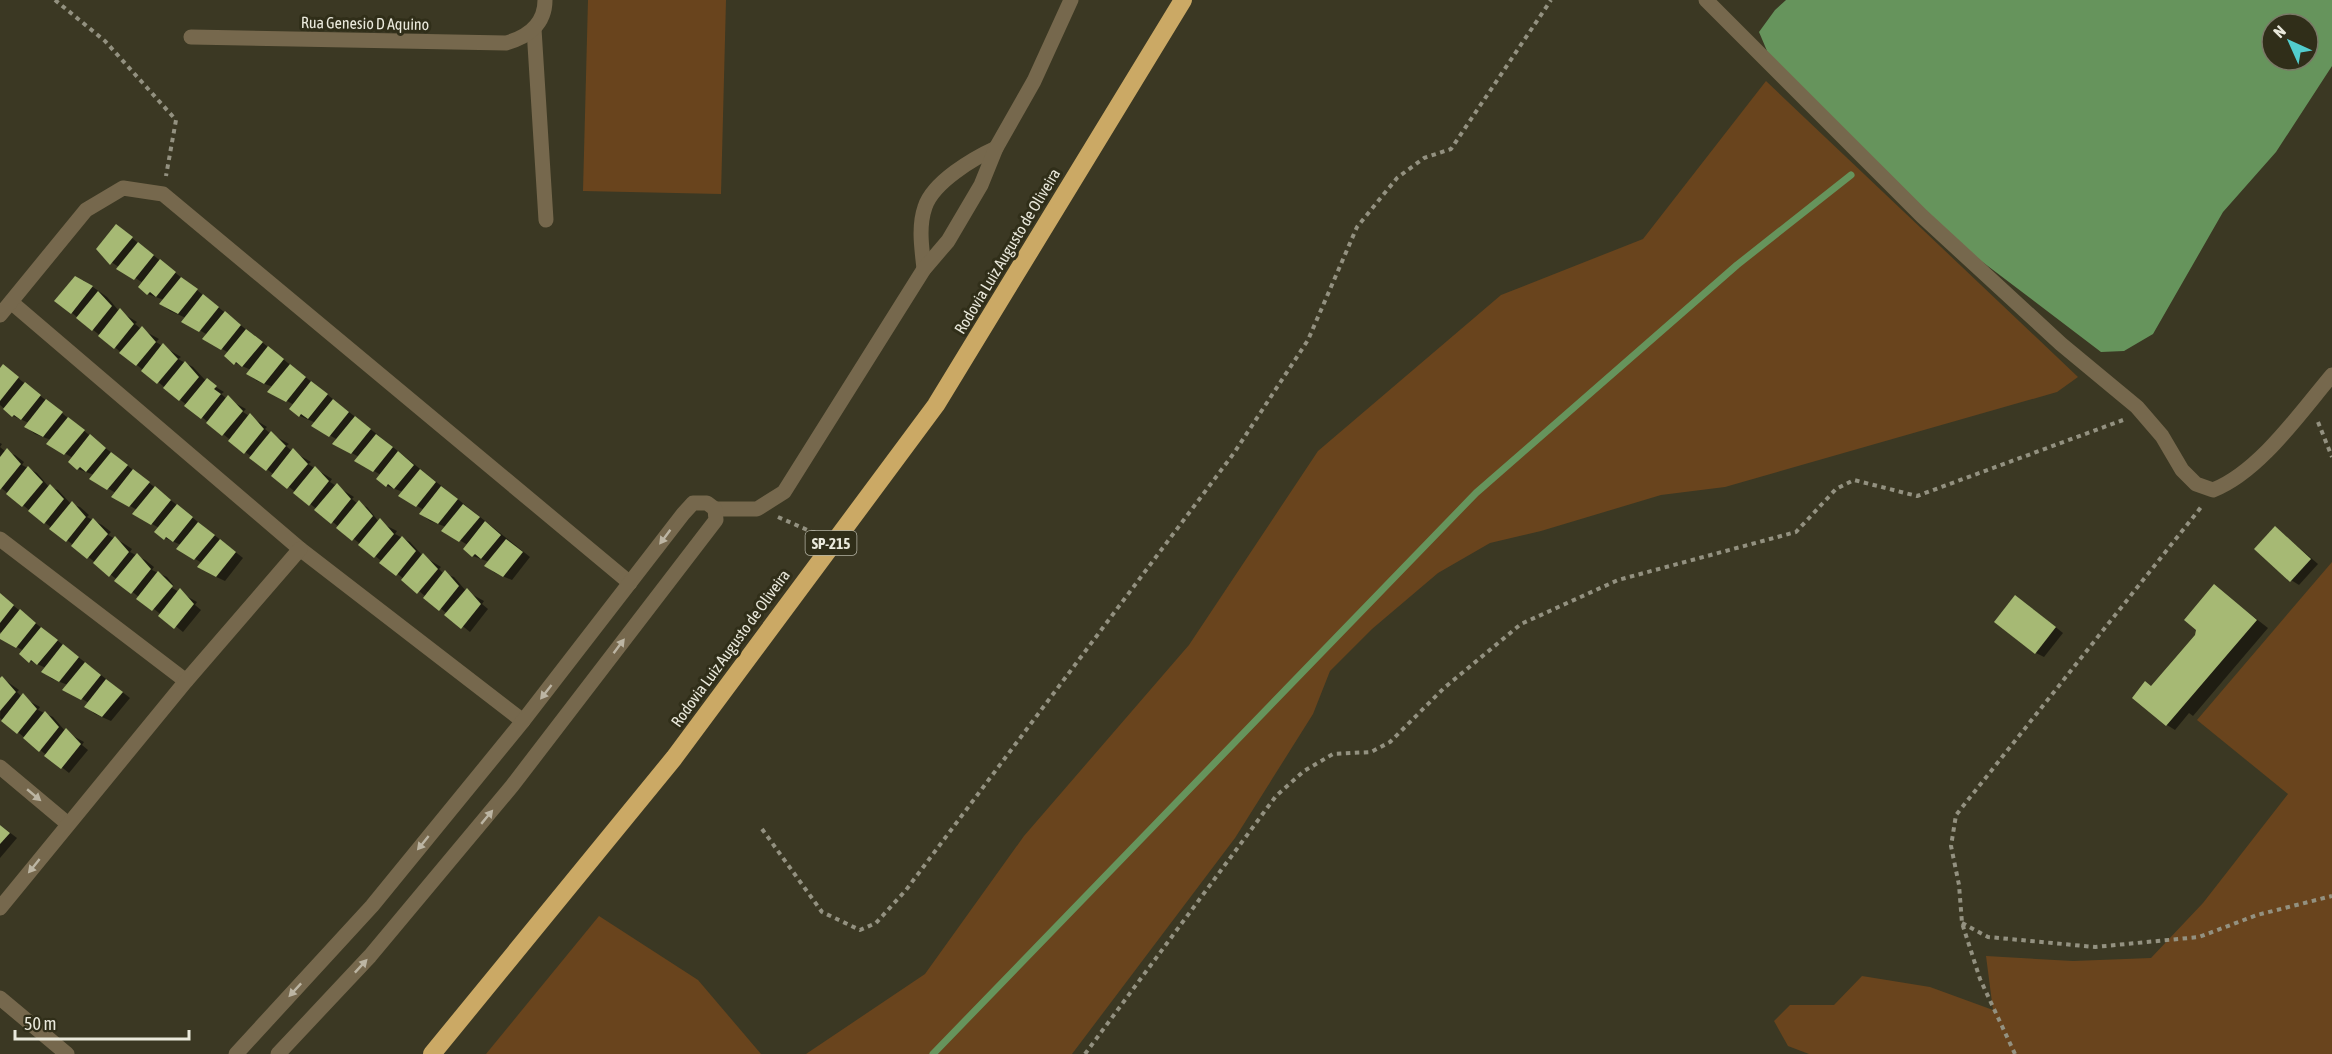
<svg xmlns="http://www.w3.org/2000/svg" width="2332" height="1054" viewBox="0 0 2332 1054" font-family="'Asap Condensed',sans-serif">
	<rect width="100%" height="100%" fill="#3b3823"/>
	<!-- green -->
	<g fill="#69441d">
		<polygon points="588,0 726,0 721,194 583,191"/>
		<polygon points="1766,81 2078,377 2057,392 1725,487 1661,495 1541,531 1490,543 1438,573 1372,629 1330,671 1313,714 1235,838 1072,1054 806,1054 925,974 1024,836 1189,645 1318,451 1501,295 1643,239"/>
		<polygon points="2332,562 2332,1054 1809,1054 1788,1046 1774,1021 1790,1005 1834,1005 1862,976 1930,987 1993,1010 1986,956 2073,961 2151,958 2203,903 2288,794 2197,720"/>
		<polygon points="599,916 698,980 761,1054 486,1054"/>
	</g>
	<!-- water -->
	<path fill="#66945c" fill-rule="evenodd" d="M1786,0h546v66l-56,86 -53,60 -70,122 -29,17 -23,1 -133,-101 -195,-186 -14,-33 16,-22zM2272,24h36v36h-36z"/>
	<!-- shadow -->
	<g fill="#0007">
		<polygon points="117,226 530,557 512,580 495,573 486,566 489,562 473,556 468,545 443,531 446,527 430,521 421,514 424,510 400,496 403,492 387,486 381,475 356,461 359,457 335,444 338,440 313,426 316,423 300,416 291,409 294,405 270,391 273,387 257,381 248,374 251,370 235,363 229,353 205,339 208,335 183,321 186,318 170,311 161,304 164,300 148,294 143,283 102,256"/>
		<polygon points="83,280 107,297 119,311 137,322 135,324 141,329 159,339 156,342 181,357 178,359 193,367 206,381 224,392 221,394 227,399 246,409 243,412 267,427 265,429 271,434 289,444 286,446 292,451 311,462 308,464 332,479 330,482 354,497 352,499 358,504 367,507 379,522 397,531 395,534 410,542 423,556 441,567 439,569 444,574 454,577 466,591 484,601 482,604 488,609 470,632 72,313"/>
		<polygon points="3,366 243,558 225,581 208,573 199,566 202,563 178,549 181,545 165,538 159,528 135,514 137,510 113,496 116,493 91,479 94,475 78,469 73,458 48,444 51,440 35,434 26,427 29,423 13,416 0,405 0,370"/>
		<polygon points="0,443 2,444 0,447 6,452 15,455 24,462 22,465 37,473 49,487 58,490 71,504 80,507 89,515 87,517 102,525 111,532 108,535 123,543 132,549 130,552 145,560 154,567 152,570 167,577 174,586 167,581 165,584 197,602 195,605 201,610 183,632 0,487"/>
		<polygon points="2276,528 2318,564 2299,585 2291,580"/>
		<polygon points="2214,586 2268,628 2193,716 2189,713 2175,730 2167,725 2153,687 2197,636"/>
		<polygon points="0,595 130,698 111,721 95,714 86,707 89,703 65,689 68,685 52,679 43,672 46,668 30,661 24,651 0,637 3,633 0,632"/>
		<polygon points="2024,602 2063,633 2044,657 2036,653"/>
		<polygon points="2,678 19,690 17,692 22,697 40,707 38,710 53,717 66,732 84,742 82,745 88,750 69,773 0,718"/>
		<polygon points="0,825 17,838 0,858"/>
	</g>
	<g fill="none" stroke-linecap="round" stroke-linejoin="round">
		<!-- stream -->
		<polyline stroke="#66945c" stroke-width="7" points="933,1054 1476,493 1737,265 1851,175"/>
	</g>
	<!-- building -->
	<g fill="#a6b974">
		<polygon points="116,224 133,237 110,265 96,249"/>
		<polygon points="138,242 154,255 134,280 116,269"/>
		<polygon points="160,259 176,272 156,297 150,292 147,295 138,287"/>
		<polygon points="75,276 93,286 71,314 54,301"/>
		<polygon points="181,277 198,289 178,314 159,304"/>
		<polygon points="98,291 112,306 92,331 76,318"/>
		<polygon points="203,294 219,307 199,332 181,322"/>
		<polygon points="120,308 134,324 114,349 98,336"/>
		<polygon points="225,311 241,325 221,350 202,339"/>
		<polygon points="142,326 156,342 136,366 119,353"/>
		<polygon points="246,329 263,342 242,367 236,362 234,365 224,356"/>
		<polygon points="163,343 178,359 157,384 141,371"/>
		<polygon points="268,346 284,359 264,384 246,374"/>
		<polygon points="185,361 199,377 179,401 163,388"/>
		<polygon points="3,364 19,377 0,401 0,368"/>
		<polygon points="290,364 306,377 286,402 267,392"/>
		<polygon points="207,378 217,386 214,389 221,394 201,419 184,406"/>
		<polygon points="311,381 328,394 308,419 301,414 299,417 289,409"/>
		<polygon points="25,382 41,395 21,420 14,415 12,417 3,409"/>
		<polygon points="228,395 243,411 222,436 206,423"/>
		<polygon points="46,399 63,412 43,437 24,427"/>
		<polygon points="333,399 349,412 329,437 311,426"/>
		<polygon points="250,413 264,429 244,454 228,441"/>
		<polygon points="355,416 371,429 351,454 332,444"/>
		<polygon points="68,417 85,430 64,455 46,444"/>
		<polygon points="271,431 286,446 266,471 249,458"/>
		<polygon points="90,434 106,448 86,472 80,467 77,470 68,462"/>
		<polygon points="376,434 393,447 373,472 354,461"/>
		<polygon points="7,448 21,464 0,490 0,457"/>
		<polygon points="293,448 308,464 287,489 271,476"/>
		<polygon points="398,451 414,465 394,489 388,484 386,487 376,479"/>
		<polygon points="111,452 128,465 107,490 89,479"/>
		<polygon points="28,466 43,482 22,507 6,494"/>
		<polygon points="315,466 329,481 309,506 293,493"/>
		<polygon points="133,469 150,482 129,507 111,497"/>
		<polygon points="420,469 436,482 416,507 398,496"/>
		<polygon points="337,483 351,499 331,524 314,510"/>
		<polygon points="50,484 64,499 44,524 28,511"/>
		<polygon points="155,486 171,500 151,525 132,514"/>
		<polygon points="441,486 458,499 438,524 419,514"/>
		<polygon points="359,500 373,516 352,541 336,528"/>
		<polygon points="72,501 86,517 66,542 49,529"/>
		<polygon points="177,504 193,517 173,542 166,537 164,540 154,532"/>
		<polygon points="463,504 480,517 459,542 441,531"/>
		<polygon points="93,518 108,534 87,559 71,546"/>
		<polygon points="380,518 394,534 374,558 358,545"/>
		<polygon points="485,521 501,535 481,559 475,554 472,557 463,549"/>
		<polygon points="198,522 215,535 194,560 176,549"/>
		<polygon points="2275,526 2311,559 2290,582 2254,549"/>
		<polygon points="115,536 129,552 109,577 93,563"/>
		<polygon points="402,536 416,551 396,576 379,563"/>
		<polygon points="220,539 236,552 216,577 197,567"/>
		<polygon points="506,539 523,552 503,577 484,566"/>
		<polygon points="137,553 151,569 131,594 114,581"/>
		<polygon points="423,553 438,569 417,594 401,580"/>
		<polygon points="445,570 459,586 439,611 423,598"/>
		<polygon points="158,571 173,586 152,611 136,599"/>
		<polygon points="2214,584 2257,620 2166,726 2132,698 2145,681 2151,686 2195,635 2196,630 2184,620"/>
		<polygon points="180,588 194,604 174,629 158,616"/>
		<polygon points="467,588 481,604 461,629 444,615"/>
		<polygon points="0,593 14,605 0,623"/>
		<polygon points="2015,595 2056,627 2035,654 1994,622"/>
		<polygon points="20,609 36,623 16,648 0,639 0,634"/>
		<polygon points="41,627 58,640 37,665 31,660 29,663 19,654"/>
		<polygon points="63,644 79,657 59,682 41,672"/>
		<polygon points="85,662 101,675 81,700 62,690"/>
		<polygon points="2,676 16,692 0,711 0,678"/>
		<polygon points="106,679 123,692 102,717 84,707"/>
		<polygon points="23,693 37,709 17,734 1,721"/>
		<polygon points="45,711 59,727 39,752 23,738"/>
		<polygon points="66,728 81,744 61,769 44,756"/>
		<polygon points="0,825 10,833 0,844"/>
	</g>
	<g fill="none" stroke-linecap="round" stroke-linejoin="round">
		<!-- path -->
		<g stroke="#939180" stroke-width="4" stroke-dasharray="4.5 4.5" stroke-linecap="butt">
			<polyline points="55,0 105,41 176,120 166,176"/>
			<polyline points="2318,422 2332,457"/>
			<polyline points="778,517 812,532 818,532"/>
			<polyline points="762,829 822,912 860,930 876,923 906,890 1234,453 1308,340 1357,227 1397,178 1424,158 1451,149 1551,0"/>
			<polyline points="1962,923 1988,937 2095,947 2199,937 2257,915 2332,896"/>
			<polyline points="1085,1054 1276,796 1304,771 1333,754 1371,752 1390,742 1444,688 1521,624 1618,580 1796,532 1836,489 1854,480 1917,496 2123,420"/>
			<polyline points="2015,1054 1980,979 1962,923 1959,885 1951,846 1956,815 2202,506"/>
		</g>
		<!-- street -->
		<g stroke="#76684d" stroke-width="15">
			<path d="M1706,0l216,216 139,128 76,63 25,29 20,34 14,14 17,6c46,-18 87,-77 119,-115"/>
			<polyline points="534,29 546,220"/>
			<path d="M191,37l315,6c22,-6 39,-19 39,-43"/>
			<path d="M924,269c-2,-20 -6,-42 1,-62 8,-25 49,-49 71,-59"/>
			<polyline points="11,302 300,549 523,721"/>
			<polyline points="0,315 86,210 123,188 163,194 630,583"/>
			<polyline points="715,509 757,509 784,492 924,269 948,241 981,185 996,148 1034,81 1071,0"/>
			<polyline points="0,539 186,681"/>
			<polyline points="0,767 68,824"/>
			<polyline points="0,908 186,681 300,549"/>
			<polyline points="0,998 67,1054"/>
			<polyline points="236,1054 372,906 523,721 683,514 693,503 707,503 715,509 716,520 512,786 370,956 278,1054"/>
		</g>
		<!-- highway -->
		<polyline stroke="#cba965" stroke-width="18" points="432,1054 674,758 936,405 1183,0"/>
	</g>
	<!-- one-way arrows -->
	<defs><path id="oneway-solid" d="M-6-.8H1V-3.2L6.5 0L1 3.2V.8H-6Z" transform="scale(1.5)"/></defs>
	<g fill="#bcb5a3">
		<use href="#oneway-solid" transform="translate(665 537) rotate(127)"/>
		<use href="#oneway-solid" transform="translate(619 646) rotate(-53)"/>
		<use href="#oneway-solid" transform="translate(546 692) rotate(128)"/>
		<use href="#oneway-solid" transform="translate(34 795) rotate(40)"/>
		<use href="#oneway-solid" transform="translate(487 817) rotate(-50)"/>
		<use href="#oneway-solid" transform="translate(423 843) rotate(129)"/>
		<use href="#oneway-solid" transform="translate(34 866) rotate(129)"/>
		<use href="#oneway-solid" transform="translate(361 966) rotate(-47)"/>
		<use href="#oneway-solid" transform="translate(295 990) rotate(133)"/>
	</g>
	<g text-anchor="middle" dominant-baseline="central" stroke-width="6" stroke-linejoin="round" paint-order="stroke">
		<!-- shield labels -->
		<rect fill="#302e19" stroke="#b2b1a2" stroke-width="1.5" x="805.5" y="531" width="51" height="24" rx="4.5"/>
		<g font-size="15" font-weight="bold" fill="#eae9dc">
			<text x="831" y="543">SP-215</text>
		</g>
		<!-- street labels -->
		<g font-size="16" fill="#eae9dc" stroke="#302e19">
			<text transform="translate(365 23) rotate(1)">Rua Genesio D Aquino</text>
			<text transform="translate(1007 251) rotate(-59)">Rodovia Luiz Augusto de Oliveira</text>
			<text transform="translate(730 648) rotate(-54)">Rodovia Luiz Augusto de Oliveira</text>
		</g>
	</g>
	<!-- north arrow -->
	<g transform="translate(2290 42) rotate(315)"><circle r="28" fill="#302e19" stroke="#7a7967" stroke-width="1.5"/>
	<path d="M0-4.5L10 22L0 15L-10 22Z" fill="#52cdce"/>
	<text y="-9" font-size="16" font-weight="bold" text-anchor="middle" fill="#eae9dc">N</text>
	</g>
	<!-- scale -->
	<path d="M15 1030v9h174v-9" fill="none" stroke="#eae9dc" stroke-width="3"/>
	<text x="24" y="1030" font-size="18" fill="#eae9dc" stroke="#302e19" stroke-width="4.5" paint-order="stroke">50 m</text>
</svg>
